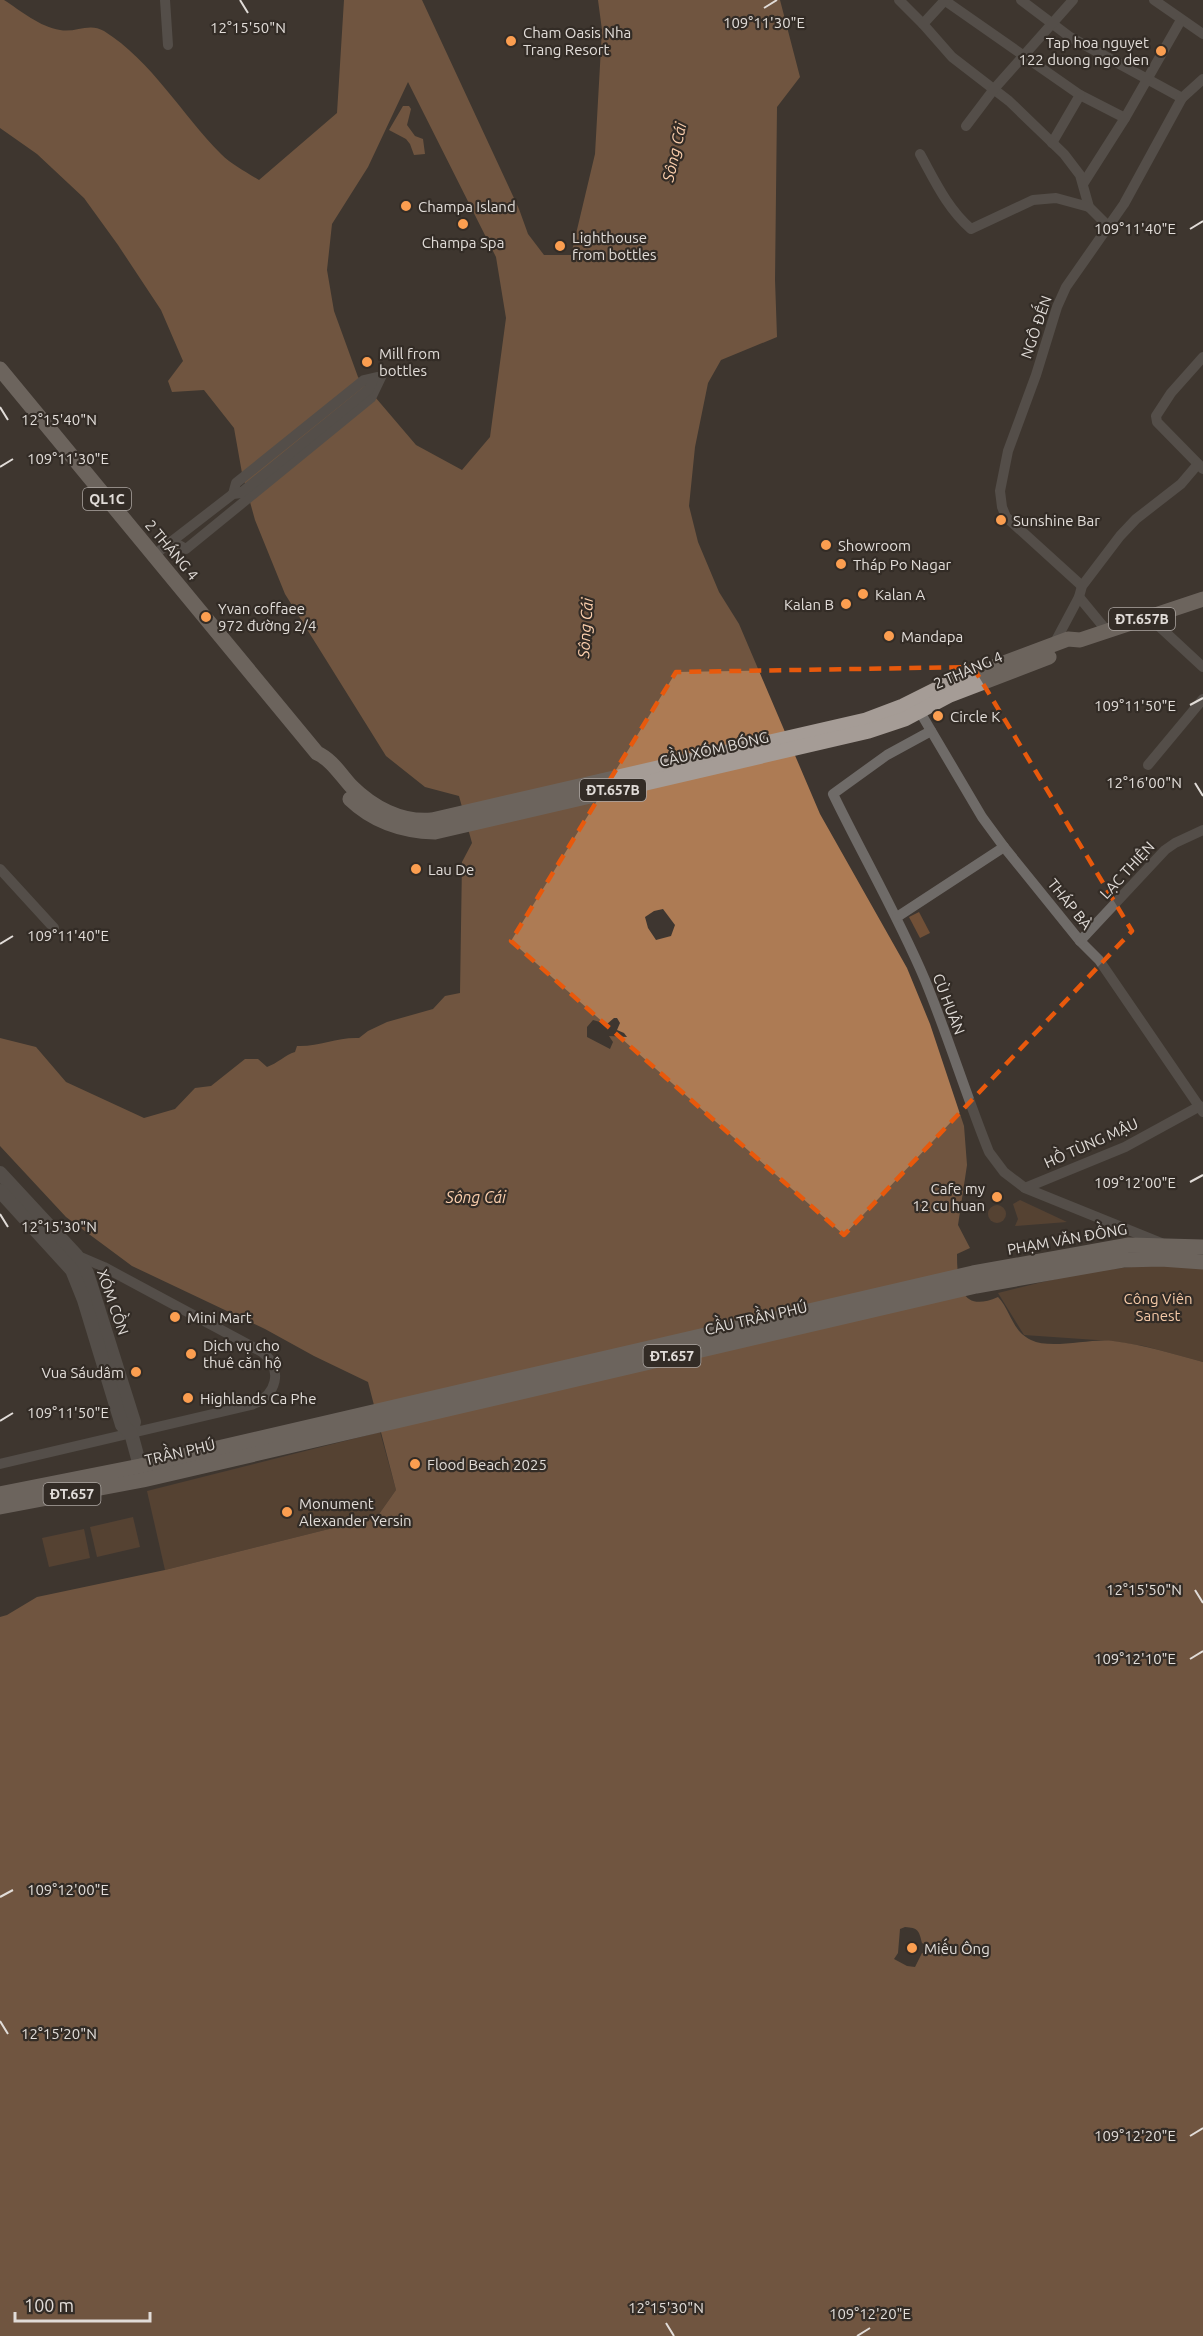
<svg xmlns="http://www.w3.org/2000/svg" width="1203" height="2336" viewBox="0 0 1203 2336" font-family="Ubuntu,sans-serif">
	<rect width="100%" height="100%" fill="#3e3630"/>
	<!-- green -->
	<g fill="#715037">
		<polygon points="919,912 930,933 920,938 909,917"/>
		<polygon points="1020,1200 1067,1222 1015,1226 1018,1219 1013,1204"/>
		<circle cx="997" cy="1214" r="9"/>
		<path d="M1160,1265l43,3v94l-59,-16 -33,-5 -87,-6 -26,-42c54,-14 106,-26 162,-28z"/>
		<polygon points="380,1432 396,1490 377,1517 165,1570 147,1491"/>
		<polygon points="133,1517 140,1547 97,1557 90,1527"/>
		<polygon points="84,1529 90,1558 49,1567 42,1538"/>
	</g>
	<!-- water -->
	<g fill="#ad7b54" fill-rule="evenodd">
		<path d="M0,0h4c17,11 36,27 56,30 16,3 29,-8 44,1 48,30 78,84 117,123 10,10 25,18 38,26l78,-67 7,-113h78l97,209 9,25 16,21h27l24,-101 7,-124 -4,-30h182l20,77 -23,30 -2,173 2,57 -56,23 -13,23 -13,64 -6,59 9,36 21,50 20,32 81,190 87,154 23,56 34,102 3,39 -9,60 12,23 -13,6c0,29 3,60 41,43 13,14 14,34 33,43 20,10 59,-2 82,1 31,4 61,13 90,21v974h-1203v-719l7,-2 30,-18 128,-27 212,-53 19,-27 -28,-108 -54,-26 -49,-27 -133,-63 -66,-49 -66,-71v-108l36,9 30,35 78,36 31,-9 20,-21 16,-2 34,-27h13l9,8c11,-4 18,-12 28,-15l2,-6c22,1 40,-9 62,-8l9,-7 19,-9 46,-13 12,-13 15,-3 2,-131 10,-19 -13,-47 -34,-9 -39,-31 -101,-162 -30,-74 -13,-47 -8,-45 -30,-38 -32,2 -4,-11 15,-20 -22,-51 -43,-65 -34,-47 -47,-44 -37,-26zM408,82l88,175 10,61 -16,119 -28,33 -46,-25 -58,-68 -24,-66 -7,-41 5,-46 36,-57zM663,909l12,16 -4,11 -15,4 -8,-12 -3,-11 9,-6zM614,1018h3l3,5 -3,7 7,3 3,4 -18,-1 4,6 -3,7 -23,-12v-10l6,-7 14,4zM905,1927c13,1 14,3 17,16l10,5 1,4 -11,1 -7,14 -8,-1 -13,-7 4,-6 2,-24z"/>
		<polygon points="403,106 409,106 411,109 407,125 415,136 423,139 425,154 414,155 410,144 406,139 389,130"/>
	</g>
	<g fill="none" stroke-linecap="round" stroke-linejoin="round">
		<!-- minor -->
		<g stroke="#6f6b68" stroke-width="10">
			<polyline points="165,0 168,45"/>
			<polyline points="899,0 923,24"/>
			<polyline points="944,0 1080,95 1125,118"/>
			<polyline points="945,0 923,24 952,57 1009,101 1064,154 1080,175 1089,207 1109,227"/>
			<polyline points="1021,0 1070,37 1182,98"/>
			<polyline points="1154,0 1203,34"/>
			<polyline points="966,126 994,89 1073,0"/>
			<polyline points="1052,143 1080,95"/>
			<path d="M920,154c15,27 27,54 51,75l62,-29 23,-2 33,9"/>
			<polyline points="1083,184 1125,118 1181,20"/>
			<polyline points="1203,469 1157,422 1156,416 1171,393 1203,357"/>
			<polyline points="233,494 236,483 364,380 377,377"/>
			<polyline points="172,541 186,549 371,398 383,373"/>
			<polyline points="154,555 233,494 241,493 369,389 373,380"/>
			<polyline points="1082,586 1006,517 1002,507 1000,491 1008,451 1036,375 1057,307 1066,287 1124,204 1182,98 1203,79"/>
			<polyline points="1079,597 1107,631"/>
			<polyline points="1149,617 1203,667"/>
			<polyline points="1054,644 1079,597 1082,586 1120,536 1136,519 1181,484 1198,464"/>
			<polyline points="920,712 982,817 1004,847 1080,941 1099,960 1203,1112"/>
			<path d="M931,731l-44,24 -54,39c30,62 65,122 92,186 23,56 41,115 64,172l15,20 21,16 136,55"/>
			<polyline points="1148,765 1203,699"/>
			<polyline points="0,869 54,928"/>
			<polyline points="897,917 1004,847"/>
			<polyline points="1080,941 1165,850 1175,843 1203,830"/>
			<polyline points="1025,1188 1125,1147 1200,1106"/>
			<path d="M0,1464l251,-59c26,-9 33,-36 11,-53l-158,-85 -28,-12"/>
		</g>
		<!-- tertiary -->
		<g stroke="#6f6b68" stroke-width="14">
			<polyline points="0,1173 76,1255 87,1273 134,1422 131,1433 140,1466"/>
			<polyline points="0,1191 72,1270 84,1300 122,1425 131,1433"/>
		</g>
		<!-- primary -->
		<g stroke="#a59c96" stroke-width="15">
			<path d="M0,369l317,384c15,7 23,21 34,33 21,21 50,37 81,34l434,-100 37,-14 42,-21 123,-46 12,1 123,-41"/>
			<path d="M350,799c24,23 52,32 85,33l434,-101 36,-12 45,-24 99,-38"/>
			<polyline points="0,1494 140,1466 973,1273 1129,1245 1203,1247"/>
			<polyline points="0,1507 143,1480 976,1286 1123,1260 1161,1259 1203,1262"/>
		</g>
	</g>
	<!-- marked area -->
	<path d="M0 0H1203V2336H0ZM973,667l159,264 -288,304 -333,-294 165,-269z" fill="#3e3630" fill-opacity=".55" fill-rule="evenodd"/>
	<path fill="none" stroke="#e8590c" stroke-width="4.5" stroke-dasharray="12 8" stroke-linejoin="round" d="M973,667l159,264 -288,304 -333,-294 165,-269z"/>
	<!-- ticks -->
	<path fill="none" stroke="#e1dcd8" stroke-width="2" d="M240,0l8,13M764,8l13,-8M1190,229l13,-8M0,407l8,13M0,467l13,-8M1190,705l13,-7M1195,783l8,13M0,944l13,-8M1190,1182l13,-7M0,1214l8,13M0,1421l13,-8M1195,1590l8,13M1190,1659l13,-8M0,1897l13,-7M0,2021l8,13M1190,2136l13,-8M666,2323l8,13M857,2336l13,-8"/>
	<!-- markers -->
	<g fill="#fb9e50" stroke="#332c26" stroke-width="2">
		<circle cx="511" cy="41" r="6"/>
		<circle cx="1161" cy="51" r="6"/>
		<circle cx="406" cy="206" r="6"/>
		<circle cx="463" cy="224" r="6"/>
		<circle cx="560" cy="246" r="6"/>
		<circle cx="367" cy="362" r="6"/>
		<circle cx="1001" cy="520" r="6"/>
		<circle cx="826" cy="545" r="6"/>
		<circle cx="841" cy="564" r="6"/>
		<circle cx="863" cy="594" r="6"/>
		<circle cx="846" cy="604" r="6"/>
		<circle cx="206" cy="617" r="6"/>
		<circle cx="889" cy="636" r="6"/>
		<circle cx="938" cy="716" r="6"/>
		<circle cx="416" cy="869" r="6"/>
		<circle cx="997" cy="1197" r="6"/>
		<circle cx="175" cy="1317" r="6"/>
		<circle cx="191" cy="1354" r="6"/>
		<circle cx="136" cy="1372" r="6"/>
		<circle cx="188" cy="1398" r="6"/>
		<circle cx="415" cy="1464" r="6"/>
		<circle cx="287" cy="1512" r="6"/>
		<circle cx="912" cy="1948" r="6"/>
	</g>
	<g text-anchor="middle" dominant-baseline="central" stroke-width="4.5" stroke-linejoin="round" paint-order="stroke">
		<!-- shield labels -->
		<g fill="#332c26" stroke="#ada7a3" stroke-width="1.5">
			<rect x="83" y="488" width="48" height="22" rx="4.5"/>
			<rect x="1109" y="608" width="66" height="22" rx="4.5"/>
			<rect x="580" y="779" width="66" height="22" rx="4.5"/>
			<rect x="643.5" y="1345" width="57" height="22" rx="4.5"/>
			<rect x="43.5" y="1483" width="57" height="22" rx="4.5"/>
		</g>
		<g font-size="14" font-weight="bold" fill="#e1dcd8">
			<text x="107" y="499">QL1C</text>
			<text x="1142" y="619">ĐT.657B</text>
			<text x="613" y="790">ĐT.657B</text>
			<text x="672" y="1356">ĐT.657</text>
			<text x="72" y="1494">ĐT.657</text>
		</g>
		<!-- poi labels -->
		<g font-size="15" fill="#e1dcd8" stroke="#332c26" text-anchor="start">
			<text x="523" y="32">Cham Oasis Nha<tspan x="523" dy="17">Trang Resort</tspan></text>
			<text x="1149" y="42" text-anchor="end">Tap hoa nguyet<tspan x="1149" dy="17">122 duong ngo den</tspan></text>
			<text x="418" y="206">Champa Island</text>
			<text x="572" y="237">Lighthouse<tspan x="572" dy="17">from bottles</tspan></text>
			<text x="463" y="242" text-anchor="middle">Champa Spa</text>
			<text x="379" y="353">Mill from<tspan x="379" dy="17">bottles</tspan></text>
			<text x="1013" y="520">Sunshine Bar</text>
			<text x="838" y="545">Showroom</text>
			<text x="853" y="564">Tháp Po Nagar</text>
			<text x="875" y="594">Kalan A</text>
			<text x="834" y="604" text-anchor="end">Kalan B</text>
			<text x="218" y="608">Yvan coffaee<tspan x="218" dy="17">972 đường 2/4</tspan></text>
			<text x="901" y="636">Mandapa</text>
			<text x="950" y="716">Circle K</text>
			<text x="428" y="869">Lau De</text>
			<text x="985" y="1188" text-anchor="end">Cafe my<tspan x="985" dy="17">12 cu huan</tspan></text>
			<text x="187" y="1317">Mini Mart</text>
			<text x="203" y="1345">Dịch vụ cho<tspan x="203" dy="17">thuê căn hộ</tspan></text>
			<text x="124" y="1372" text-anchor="end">Vua Sáudâm</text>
			<text x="200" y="1398">Highlands Ca Phe</text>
			<text x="427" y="1464">Flood Beach 2025</text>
			<text x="299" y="1503">Monument<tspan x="299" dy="17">Alexander Yersin</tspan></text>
			<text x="924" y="1948">Miếu Ông</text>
		</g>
		<!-- street labels -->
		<g font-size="15" fill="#e1dcd8" stroke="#332c26">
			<text transform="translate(1036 327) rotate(-71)">NGÔ ĐẾN</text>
			<text transform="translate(172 550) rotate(50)">2 THÁNG 4</text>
			<text transform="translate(968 670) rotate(-23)">2 THÁNG 4</text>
			<text transform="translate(714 749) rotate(-13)">CẦU XÓM BÓNG</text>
			<text transform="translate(1127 870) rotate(-47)">LẠC THIỆN</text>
			<text transform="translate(1070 904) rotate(51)">THÁP BÀ</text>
			<text transform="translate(949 1004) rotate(69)">CÙ HUÂN</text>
			<text transform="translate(1091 1143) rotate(-24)">HỒ TÙNG MẬU</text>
			<text transform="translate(1067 1239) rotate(-10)">PHẠM VĂN ĐỒNG</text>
			<text transform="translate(113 1302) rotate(71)">XÓM CỒN</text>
			<text transform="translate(756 1318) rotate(-13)">CẦU TRẦN PHÚ</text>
			<text transform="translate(180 1452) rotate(-13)">TRẦN PHÚ</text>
		</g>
		<!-- park labels -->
		<g font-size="15" fill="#f6caa8" stroke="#332c26">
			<text x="1158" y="1298">Công Viên<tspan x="1158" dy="17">Sanest</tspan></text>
		</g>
		<!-- water labels -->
		<g font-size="16" font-style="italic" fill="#fdd0ae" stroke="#332c26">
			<text transform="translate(674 152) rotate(-77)">Sông Cái</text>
			<text transform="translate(585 628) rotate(-86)">Sông Cái</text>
			<text x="476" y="1197">Sông Cái</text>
		</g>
	</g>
	<g font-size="15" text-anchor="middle" fill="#e1dcd8" stroke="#332c26" stroke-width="4.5" stroke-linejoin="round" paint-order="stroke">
		<text x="764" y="28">109°11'30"E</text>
		<text x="248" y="33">12°15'50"N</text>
		<text x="1135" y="234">109°11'40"E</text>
		<text x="59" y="425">12°15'40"N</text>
		<text x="68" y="464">109°11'30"E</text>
		<text x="1135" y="711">109°11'50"E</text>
		<text x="1144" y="788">12°16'00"N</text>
		<text x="68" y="941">109°11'40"E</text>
		<text x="1135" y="1188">109°12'00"E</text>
		<text x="59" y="1232">12°15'30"N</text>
		<text x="68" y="1418">109°11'50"E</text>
		<text x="1144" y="1595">12°15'50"N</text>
		<text x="1135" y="1664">109°12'10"E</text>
		<text x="68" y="1895">109°12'00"E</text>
		<text x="59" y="2039">12°15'20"N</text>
		<text x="1135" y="2141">109°12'20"E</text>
		<text x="666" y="2313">12°15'30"N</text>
		<text x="870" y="2319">109°12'20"E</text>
	</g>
	<!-- scale -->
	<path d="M15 2312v9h135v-9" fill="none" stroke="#e1dcd8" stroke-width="3"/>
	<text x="24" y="2312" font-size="18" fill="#e1dcd8" stroke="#332c26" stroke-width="4.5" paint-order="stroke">100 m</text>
</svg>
